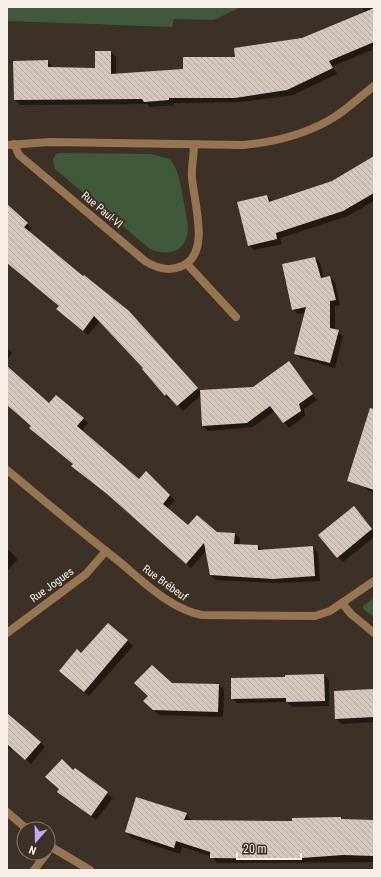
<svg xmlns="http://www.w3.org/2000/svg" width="381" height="877" viewBox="0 0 381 877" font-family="'Roboto Condensed',sans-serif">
	<defs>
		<pattern id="building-back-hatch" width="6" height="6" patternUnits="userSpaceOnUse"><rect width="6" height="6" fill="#d6c8bc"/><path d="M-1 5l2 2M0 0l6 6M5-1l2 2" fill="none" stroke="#b3a89e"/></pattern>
	</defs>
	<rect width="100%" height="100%" fill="#3c3027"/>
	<!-- green -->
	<g fill="#40593a">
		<polygon points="7,7 241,7 214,20 174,19 172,27 7,21"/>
		<path d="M60,153l91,1 19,5c10,13 11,28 14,44 1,8 4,18 4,27 -2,22 -20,27 -38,19l-95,-80 -2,-10 3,-5z"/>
		<polygon points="374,598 374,617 363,609 363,606"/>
	</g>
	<!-- shadow -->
	<g fill="#0007">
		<polygon points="362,7 374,7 374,45 371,47 372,50 333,66 337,74 293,95 240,102 174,103 174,105 150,107 147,104 20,105 15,100 48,61 53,68 95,69 96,52 111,52 116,57 116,75 184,70 236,58 303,39 364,13"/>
		<polygon points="374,157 374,201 348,216 280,238 282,244 254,250 248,245 267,196 273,202 332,182"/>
		<polygon points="7,205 32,228 29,232 134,317 200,391 253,388 289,362 317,400 304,409 305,416 289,428 275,411 253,427 208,431 203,426 201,395 183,411 172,399 170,400 165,395 144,368 100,321 88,335 57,309 60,306 7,262"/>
		<polygon points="315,258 320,263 324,278 330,277 335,282 340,305 335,306 335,330 343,336 335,368 300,358 295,353 306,313 298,314 293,309"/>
		<polygon points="7,348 12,353 7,360"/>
		<polygon points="7,367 49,404 83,418 88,423 82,431 140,480 146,473 175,500 167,509 188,527 217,533 235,534 240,539 239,546 258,546 262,550 313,547 318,552 320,581 279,583 216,580 211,575 206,551 191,568 113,499 77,471 74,464 7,404"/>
		<polygon points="374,406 374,493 369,491 355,480"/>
		<polygon points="359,513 374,532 374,537 343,562 338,557"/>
		<polygon points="7,549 18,559 7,571"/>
		<polygon points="108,624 133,646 89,696 65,675"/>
		<polygon points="324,675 329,680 329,706 292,707 287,702 237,703 232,698 286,678"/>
		<polygon points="172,684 219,685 224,690 223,717 159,715 145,701"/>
		<polygon points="372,690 374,692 374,722 342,724 336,719"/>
		<polygon points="7,712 45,747 31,764 13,748 11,751 7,747"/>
		<polygon points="75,769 113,798 96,820 59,792"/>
		<polygon points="186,814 192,821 293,822 341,818 343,820 374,821 374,862 217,863 211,856 182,847 180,854 132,838 126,832"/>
	</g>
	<!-- building -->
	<g fill="url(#building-back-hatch)">
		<polygon points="374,8 374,42 329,61 333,68 287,90 235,98 169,98 169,100 144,102 142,99 14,100 13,61 48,60 48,67 95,68 95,51 111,51 111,74 183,69 183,57 235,57 234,48 302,38"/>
		<polygon points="374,156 374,193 343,211 276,233 277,239 248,246 237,202 267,195 269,202 332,181"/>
		<polygon points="7,204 28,223 24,227 83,276 84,275 129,311 198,388 177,406 166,394 165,396 142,369 143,368 94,316 83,331 56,309 59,306 7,263"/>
		<polygon points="315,257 321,278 330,276 336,300 330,301 330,328 339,330 330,363 294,354 306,307 292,310 282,264"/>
		<polygon points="289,361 313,394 299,404 301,411 283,423 270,406 247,423 202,426 200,390 253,387"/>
		<polygon points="7,366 49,403 56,395 84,418 77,426 139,479 146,471 170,495 163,504 188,525 197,515 217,532 235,533 234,544 258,545 258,550 313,546 315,576 273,579 210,575 204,543 186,564 107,494 71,466 73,464 29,428 31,426 7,405"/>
		<polygon points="370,408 374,409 374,490 347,481"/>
		<polygon points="354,506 372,529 337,558 318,535"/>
		<polygon points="108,623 128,640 84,692 59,671 77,649 81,653"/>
		<polygon points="152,665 172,683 219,684 218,712 153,710 143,701 148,696 134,683"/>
		<polygon points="324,674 325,701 286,702 286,698 231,699 231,678 285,677 285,675"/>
		<polygon points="373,689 374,717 335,719 334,691"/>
		<polygon points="7,713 41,742 25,760 7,744"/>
		<polygon points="62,759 73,770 75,768 108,792 91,816 57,792 59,789 45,777"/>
		<polygon points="136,797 187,813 184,820 292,821 292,818 341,817 341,819 374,820 374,856 343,855 287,859 210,858 210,852 176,841 174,848 125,832"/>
	</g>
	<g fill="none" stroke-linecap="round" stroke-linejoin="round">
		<!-- street -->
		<g stroke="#987452" stroke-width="8">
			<path d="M14,144l5,11 126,106c11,7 24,11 37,5 29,-12 12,-63 10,-88 -1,-10 2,-22 2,-33"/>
			<path d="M7,145l43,-3 193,3c33,-3 65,-11 93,-29 13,-9 25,-20 38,-30"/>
			<polyline points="187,264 236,317"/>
			<path d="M7,470c36,30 72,60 109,89 25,20 53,50 86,56l113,1 15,-5 44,-30"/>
			<polyline points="342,603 351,614 374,633"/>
			<polyline points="7,633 86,574 106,551"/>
			<polyline points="7,812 27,829"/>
			<polyline points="48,845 90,870"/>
			<polyline points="34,870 47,853"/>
		</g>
	</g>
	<g text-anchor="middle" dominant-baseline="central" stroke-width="4" stroke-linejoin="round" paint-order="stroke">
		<!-- street labels -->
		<g font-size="11" fill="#f6eee8" stroke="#3c3027">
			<text transform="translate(102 210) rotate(40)">Rue Paul-VI</text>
			<text transform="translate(165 583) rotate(36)">Rue Brébeuf</text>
			<text transform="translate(52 585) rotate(-36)">Rue Jogues</text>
		</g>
	</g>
	<!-- border -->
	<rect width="381" height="877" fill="none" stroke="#f6eee8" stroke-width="16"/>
	<!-- north arrow -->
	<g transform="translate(36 841) rotate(200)"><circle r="19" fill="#3c3027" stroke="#867c74"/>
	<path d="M0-3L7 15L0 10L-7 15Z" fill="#bda9f5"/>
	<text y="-6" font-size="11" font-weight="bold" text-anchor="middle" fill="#f6eee8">N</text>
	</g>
	<!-- scale -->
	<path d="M237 853v6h64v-6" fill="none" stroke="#f6eee8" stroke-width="2"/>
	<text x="243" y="853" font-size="12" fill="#f6eee8" stroke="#3c3027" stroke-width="3" paint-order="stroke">20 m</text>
</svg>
